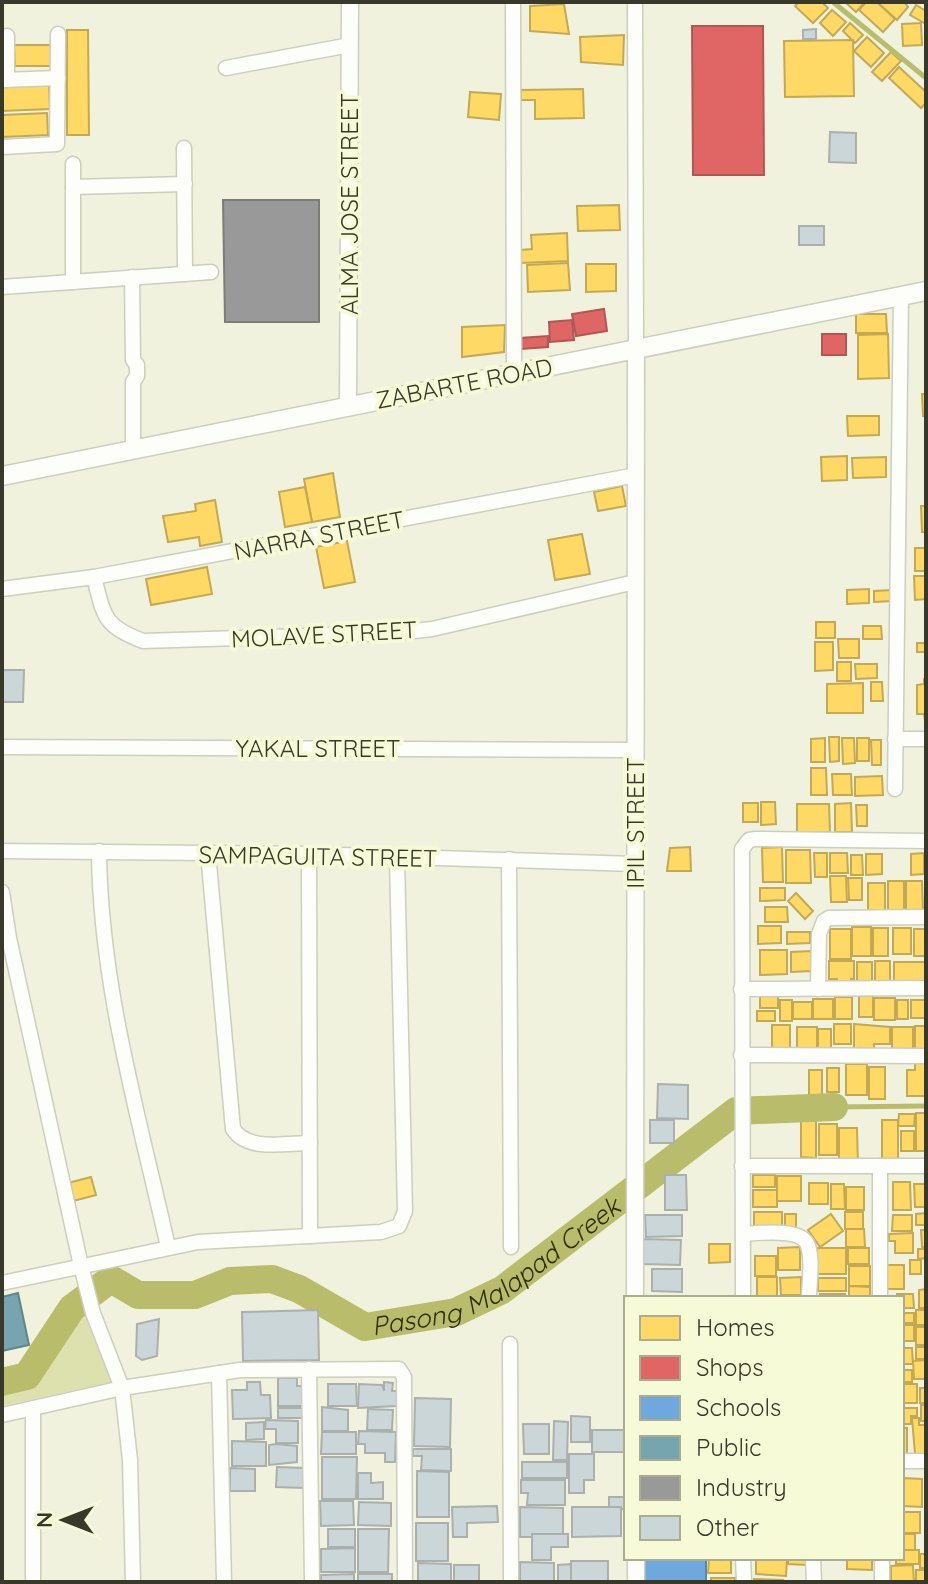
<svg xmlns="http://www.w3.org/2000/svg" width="928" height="1584" viewBox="0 0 928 1584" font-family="Quicksand,sans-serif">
	<rect width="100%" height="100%" fill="#f0f2de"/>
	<!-- green -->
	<polygon fill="#dde1ae" points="88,1307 111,1382 2,1406 2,1389 33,1379 74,1314"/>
	<!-- homes -->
	<g fill="#ffd966" stroke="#c3a954" stroke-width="2">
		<polygon points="799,2 822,2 828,8 813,23 795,6"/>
		<polygon points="845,2 865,2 856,12"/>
		<polygon points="866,2 877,2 895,19 883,32 859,10"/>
		<polygon points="877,2 904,2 908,7 897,20"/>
		<polygon points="564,4 569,34 530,31 530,6"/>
		<polygon points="916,5 926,11 926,24 910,15"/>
		<polygon points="832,10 846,22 833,36 820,23"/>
		<polygon points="850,23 863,35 855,43 843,31"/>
		<polygon points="921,23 922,45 903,46 902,24"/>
		<polygon points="67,30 88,30 89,135 67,135"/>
		<polygon points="624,35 623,65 581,62 580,37"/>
		<polygon points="867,37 884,53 871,67 854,51"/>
		<polygon points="853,40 854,96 785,97 784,41"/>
		<polygon points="14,45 51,45 51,66 15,66"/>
		<polygon points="891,52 901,61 882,81 872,72"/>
		<polygon points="899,67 926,92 926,103 921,108 889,78"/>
		<polygon points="49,84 50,109 2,111 2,86"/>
		<polygon points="583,89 584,118 535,119 535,100 521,100 521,90"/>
		<polygon points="470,92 501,94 499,120 468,117"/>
		<polygon points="47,113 48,135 2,137 2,115"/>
		<polygon points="619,205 620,230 578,231 577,206"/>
		<polygon points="567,233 568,261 521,263 521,250 532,249 531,235"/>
		<polygon points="568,263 570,290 528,292 527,265"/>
		<polygon points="586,264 616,264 616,291 586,292"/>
		<polygon points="856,314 886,314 887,333 856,333"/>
		<polygon points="505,325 504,352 462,357 462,327"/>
		<polygon points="888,334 889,378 858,379 858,335"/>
		<polygon points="922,394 926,394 926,416 923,416"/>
		<polygon points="847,416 879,416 879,435 848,436"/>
		<polygon points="847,456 847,480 822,481 821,457"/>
		<polygon points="886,457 886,477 853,478 852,458"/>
		<polygon points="333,473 340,517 312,522 304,479"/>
		<polygon points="622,486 626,506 598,511 594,492"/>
		<polygon points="305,487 312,522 285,527 279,492"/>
		<polygon points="215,500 222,542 200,546 199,537 168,542 163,516 196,511 195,504"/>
		<polygon points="921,506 926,506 926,532 922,532"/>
		<polygon points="582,534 590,574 555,580 548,540"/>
		<polygon points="347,541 355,582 324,588 316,547"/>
		<rect x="915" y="548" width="11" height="23"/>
		<polygon points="207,567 212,594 151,605 146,579"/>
		<polygon points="914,576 926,576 926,599 915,600"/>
		<polygon points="869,589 869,603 847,604 847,590"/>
		<polygon points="892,590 892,601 874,602 874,591"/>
		<rect x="816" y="622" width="19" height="16"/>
		<polygon points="863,626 881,626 882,639 863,639"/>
		<polygon points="838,639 859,639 859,658 839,658"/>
		<polygon points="815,642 833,642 833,670 815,671"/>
		<rect x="917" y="643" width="9" height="9"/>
		<rect x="837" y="662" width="14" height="19"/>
		<polygon points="855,664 877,664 877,678 856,679"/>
		<polygon points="924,679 926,679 926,728 924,714 917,714 917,685 924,684"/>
		<polygon points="871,682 882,682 883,701 871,701"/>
		<polygon points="863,683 863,713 827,713 827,684"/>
		<polygon points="829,737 839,737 839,761 830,762"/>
		<polygon points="825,738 825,762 811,762 811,739"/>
		<polygon points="842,738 854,738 855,763 843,764"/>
		<rect x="857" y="738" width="12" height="23"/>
		<polygon points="871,740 881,740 881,765 872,765"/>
		<polygon points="811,768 826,768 827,795 811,795"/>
		<polygon points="832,774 851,774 852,795 833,795"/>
		<polygon points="882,776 883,795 855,796 855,777"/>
		<polygon points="761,802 775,802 776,824 761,825"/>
		<rect x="743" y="803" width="15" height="19"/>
		<polygon points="851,803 852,832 835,832 835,804"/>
		<polygon points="797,804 829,804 830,832 797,833"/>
		<polygon points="856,805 867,805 867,826 857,826"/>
		<polygon points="690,847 691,871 667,871 670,848"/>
		<polygon points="782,847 783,882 763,882 762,848"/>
		<polygon points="786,850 810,850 811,883 786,883"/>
		<polygon points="814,853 827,853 827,877 815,877"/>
		<polygon points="830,853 847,853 848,873 830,873"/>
		<polygon points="924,853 924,874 911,875 911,854"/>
		<polygon points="866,854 882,854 882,874 866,875"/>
		<polygon points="851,855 862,855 863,875 851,875"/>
		<polygon points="830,876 846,876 847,902 831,902"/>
		<polygon points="848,878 862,878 862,900 849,900"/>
		<rect x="888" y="881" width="16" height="32"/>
		<polygon points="906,881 922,881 923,911 906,911"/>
		<rect x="868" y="883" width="17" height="27"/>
		<polygon points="760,888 785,888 785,900 760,901"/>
		<polygon points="796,893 813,911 805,919 788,901"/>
		<polygon points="765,907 787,907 788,922 765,922"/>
		<polygon points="758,926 781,926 781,943 758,944"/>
		<rect x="852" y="927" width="19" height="29"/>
		<rect x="873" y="928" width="15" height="28"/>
		<rect x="893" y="928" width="18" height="26"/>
		<rect x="830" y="929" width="21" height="30"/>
		<rect x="914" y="929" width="12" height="27"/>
		<polygon points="787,932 810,932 810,943 787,944"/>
		<polygon points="760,950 787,950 787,974 760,975"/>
		<polygon points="812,951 812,971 791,972 791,952"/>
		<polygon points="829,961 854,961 854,979 851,979 851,984 837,984 837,979 829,979"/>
		<rect x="875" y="961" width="15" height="22"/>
		<rect x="857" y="962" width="15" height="23"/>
		<rect x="894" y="962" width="32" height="20"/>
		<rect x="760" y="996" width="18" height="12"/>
		<rect x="859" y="996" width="14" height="21"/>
		<rect x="835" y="997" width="17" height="22"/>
		<rect x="874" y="998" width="21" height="22"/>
		<rect x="813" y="999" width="20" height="20"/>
		<rect x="780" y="1000" width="12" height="21"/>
		<rect x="897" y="1000" width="11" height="19"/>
		<rect x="911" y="1000" width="15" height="18"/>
		<rect x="793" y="1002" width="19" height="17"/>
		<rect x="757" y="1011" width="18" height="10"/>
		<rect x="834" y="1024" width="17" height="20"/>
		<polygon points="854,1024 890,1027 890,1044 874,1044 874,1052 854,1052"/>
		<rect x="772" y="1025" width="18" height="26"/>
		<rect x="915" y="1026" width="11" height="26"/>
		<rect x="797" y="1027" width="20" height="24"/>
		<rect x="892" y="1027" width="21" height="26"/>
		<rect x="818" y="1029" width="13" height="22"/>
		<polygon points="915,1063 926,1063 926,1096 907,1096 907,1070 915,1070"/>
		<rect x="846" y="1064" width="21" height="31"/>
		<rect x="869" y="1067" width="16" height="32"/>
		<rect x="827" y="1068" width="12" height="24"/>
		<rect x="809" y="1070" width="13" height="28"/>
		<rect x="916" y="1113" width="10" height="38"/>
		<polygon points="899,1114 915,1114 914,1126 898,1126"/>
		<rect x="882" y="1120" width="16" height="39"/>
		<polygon points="801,1121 816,1121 816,1158 801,1157"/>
		<rect x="819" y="1124" width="18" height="31"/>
		<polygon points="839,1128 857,1128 858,1164 839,1164"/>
		<rect x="901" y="1131" width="13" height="20"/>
		<rect x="753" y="1175" width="22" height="12"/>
		<rect x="777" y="1176" width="24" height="25"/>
		<polygon points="91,1177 96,1195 73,1201 68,1183"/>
		<polygon points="893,1182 910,1182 911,1210 893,1210"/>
		<rect x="809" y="1183" width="19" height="21"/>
		<polygon points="831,1184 844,1184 845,1209 831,1209"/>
		<polygon points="914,1184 926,1184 926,1207 915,1207"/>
		<rect x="846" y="1187" width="18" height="23"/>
		<rect x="753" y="1190" width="24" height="17"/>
		<rect x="754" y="1212" width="28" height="17"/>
		<rect x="845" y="1212" width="18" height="17"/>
		<polygon points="926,1213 926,1225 916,1225 916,1214"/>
		<rect x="785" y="1214" width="11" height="17"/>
		<polygon points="831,1214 843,1231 820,1247 808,1230"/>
		<polygon points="893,1215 912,1215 912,1231 892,1231"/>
		<polygon points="846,1229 864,1229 865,1247 846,1247"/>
		<polygon points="921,1230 926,1230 926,1247 922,1247"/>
		<polygon points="913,1233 913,1253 895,1253 895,1241 889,1241 889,1234"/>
		<polygon points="709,1244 730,1244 730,1262 709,1263"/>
		<polygon points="800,1247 800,1270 778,1270 778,1248"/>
		<rect x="817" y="1248" width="29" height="26"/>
		<rect x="848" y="1248" width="21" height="16"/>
		<polygon points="918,1249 926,1249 926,1258 918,1259"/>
		<rect x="755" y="1256" width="21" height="20"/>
		<rect x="910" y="1260" width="11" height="14"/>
		<rect x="887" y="1265" width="17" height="24"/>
		<rect x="849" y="1266" width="21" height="20"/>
		<rect x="757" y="1277" width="20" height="20"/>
		<polygon points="801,1277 801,1295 781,1295 780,1278"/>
		<rect x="818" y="1278" width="28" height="13"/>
		<polygon points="849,1286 870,1287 870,1298 849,1298"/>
		<polygon points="926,1289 926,1308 919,1308 919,1290"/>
		<rect x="820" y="1294" width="25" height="4"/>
		<polygon points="897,1294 913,1294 914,1308 902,1308 902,1298 897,1298"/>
		<rect x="916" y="1310" width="10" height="15"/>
		<rect x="902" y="1313" width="12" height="10"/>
		<rect x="902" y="1325" width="12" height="16"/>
		<rect x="916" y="1327" width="10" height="18"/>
		<rect x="916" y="1347" width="10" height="12"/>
		<polygon points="902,1348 912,1348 913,1364 902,1364"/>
		<polygon points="926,1360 926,1379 914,1379 913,1361"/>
		<rect x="902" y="1370" width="10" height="12"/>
		<rect x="902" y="1384" width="15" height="19"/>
		<rect x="920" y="1388" width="6" height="15"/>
		<rect x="921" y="1405" width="5" height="16"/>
		<polygon points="902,1408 917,1408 917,1416 911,1416 911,1424 902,1424"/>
		<polygon points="912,1418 919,1418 919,1425 926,1425 926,1454 915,1454"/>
		<rect x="902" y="1428" width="5" height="26"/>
		<polygon points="902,1478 922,1479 922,1507 902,1506"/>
		<rect x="902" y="1512" width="18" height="21"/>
		<rect x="902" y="1534" width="13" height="16"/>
		<polygon points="902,1550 919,1550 919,1564 896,1564 896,1558 902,1558"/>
		<rect x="920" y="1554" width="6" height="14"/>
		<polygon points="709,1558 731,1558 731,1573 708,1573"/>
		<polygon points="756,1558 787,1558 786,1576 756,1574"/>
		<polygon points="788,1558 806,1558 806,1565 788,1564"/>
		<polygon points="847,1558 872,1558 872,1570 847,1569"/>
		<polygon points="913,1565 914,1582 891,1582 891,1566"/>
		<rect x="916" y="1570" width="10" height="12"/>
		<rect x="711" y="1578" width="24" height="4"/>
		<polygon points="754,1579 783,1580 783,1582 754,1582"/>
	</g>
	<!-- shops -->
	<g fill="#e06666" stroke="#ae5854" stroke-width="2">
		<polygon points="692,26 763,26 764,175 693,175"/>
		<polygon points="604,309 607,331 576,336 572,314"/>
		<polygon points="572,320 574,340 550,342 549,322"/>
		<rect x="822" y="334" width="24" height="21"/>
		<polygon points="548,336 548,347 521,349 520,338"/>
	</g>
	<!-- schools -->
	<g fill="#6fa8dc" stroke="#5e87a7" stroke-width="2">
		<rect x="642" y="1558" width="47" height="24"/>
		<rect x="642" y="1558" width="64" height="24"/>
	</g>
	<!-- public -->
	<polygon fill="#76a5af" stroke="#638587" stroke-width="2" points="18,1293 29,1345 2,1351 2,1297"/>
	<!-- industry -->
	<polygon fill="#999" stroke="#7c7c78" stroke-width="2" points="223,200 319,200 319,322 225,322"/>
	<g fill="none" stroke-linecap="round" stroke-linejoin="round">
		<!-- stream -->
		<g stroke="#b9bd6b" stroke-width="5">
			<polyline points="833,2 926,78"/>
			<polyline points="834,1107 926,1106"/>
		</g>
		<!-- river -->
		<path stroke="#b9bd6b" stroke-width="28" id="s1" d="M2,1382l25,-6 45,-68 39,-29 27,16h57l35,-14 42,-2 27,10 66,38 91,-15 46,-22 234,-179 98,-4"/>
	</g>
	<!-- building -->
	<g fill="#cbd6d8" stroke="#abb0ac" stroke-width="2">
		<polygon points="816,29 816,39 803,39 803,30"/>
		<polygon points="830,132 856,133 856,163 829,162"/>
		<rect x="799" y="226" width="25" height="19"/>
		<polygon points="2,670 24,670 23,702 2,702"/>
		<polygon points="658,1084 688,1085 688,1119 657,1118"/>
		<rect x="650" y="1120" width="24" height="23"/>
		<polygon points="665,1175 686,1175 687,1210 665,1210"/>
		<polygon points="645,1215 682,1215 682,1236 646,1237"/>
		<polygon points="643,1239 681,1240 680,1265 642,1264"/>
		<polygon points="652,1269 682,1269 682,1292 652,1291"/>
		<polygon points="318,1310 319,1360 243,1361 242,1312"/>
		<polygon points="159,1319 157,1356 142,1360 136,1356 137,1324"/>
		<polygon points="278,1378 297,1378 297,1386 305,1386 305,1406 278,1406"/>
		<polygon points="247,1382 260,1382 261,1395 270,1395 271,1418 233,1419 232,1390 247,1390"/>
		<polygon points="384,1382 393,1383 392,1391 398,1391 397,1406 358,1408 359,1384 382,1385 384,1391"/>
		<polygon points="328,1384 356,1384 357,1406 328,1406"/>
		<polygon points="415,1398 451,1399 450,1447 414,1446"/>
		<polygon points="322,1407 348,1410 348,1431 322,1431"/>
		<rect x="278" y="1408" width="25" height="10"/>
		<polygon points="368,1409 393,1410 392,1430 367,1430"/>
		<polygon points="571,1416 590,1417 590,1442 571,1442"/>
		<polygon points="266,1420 298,1421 298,1443 276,1443 276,1429 265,1429"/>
		<polygon points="554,1421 568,1422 567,1460 553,1460"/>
		<polygon points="264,1422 264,1439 246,1440 246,1423"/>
		<polygon points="523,1424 549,1424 549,1454 524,1454"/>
		<rect x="592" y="1430" width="33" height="22"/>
		<polygon points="359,1431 396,1432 395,1462 385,1462 385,1453 365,1453 365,1444 358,1444"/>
		<polygon points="322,1432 356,1432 356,1454 321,1454"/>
		<polygon points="232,1441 266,1442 266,1466 232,1466"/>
		<polygon points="276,1444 297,1446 297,1462 269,1465 269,1445"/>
		<polygon points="413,1449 451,1449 451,1471 421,1470 422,1456 413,1456"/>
		<polygon points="569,1454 594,1454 594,1480 584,1480 584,1493 569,1493"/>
		<polygon points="322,1457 357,1457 356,1499 322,1499"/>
		<rect x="522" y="1462" width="45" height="16"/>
		<polygon points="277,1467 305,1468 304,1488 276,1487"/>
		<polygon points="230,1468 255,1469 255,1491 230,1491"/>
		<polygon points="417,1471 449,1472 449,1517 417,1517"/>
		<polygon points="358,1473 371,1473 371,1483 383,1482 383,1499 358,1499"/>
		<polygon points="521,1480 565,1480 565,1505 527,1505 528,1493 521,1493"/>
		<rect x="609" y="1497" width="15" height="12"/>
		<polygon points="320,1501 353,1501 354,1525 321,1526"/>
		<polygon points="359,1502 391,1503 391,1526 358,1525"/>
		<polygon points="497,1506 498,1522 467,1523 467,1537 453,1537 452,1507"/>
		<polygon points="520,1507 563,1508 563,1537 520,1537"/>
		<polygon points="572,1507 621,1507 621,1536 572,1537"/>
		<rect x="416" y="1523" width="32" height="38"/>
		<rect x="328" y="1529" width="27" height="18"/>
		<polygon points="358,1529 389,1529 388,1572 358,1572"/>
		<polygon points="532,1534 568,1534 568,1547 551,1547 551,1560 532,1560"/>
		<polygon points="355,1548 355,1572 321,1572 321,1549"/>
		<rect x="571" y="1561" width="37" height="21"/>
		<polygon points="520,1562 554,1563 554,1582 520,1582"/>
		<polygon points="418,1563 451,1564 451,1582 418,1582"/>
		<polygon points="571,1564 571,1582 558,1582 558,1565"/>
		<rect x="454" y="1565" width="25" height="17"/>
		<polygon points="354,1574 354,1582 321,1582 321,1575"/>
		<rect x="358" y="1574" width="34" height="8"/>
	</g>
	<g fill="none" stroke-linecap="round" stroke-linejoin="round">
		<defs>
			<g id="minor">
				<polyline points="513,2 514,373"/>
				<polyline points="635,2 636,349"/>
				<polyline points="7,36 7,80"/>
				<polyline points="226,68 350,45"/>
				<polyline points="2,80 58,78"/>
				<polyline points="2,147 57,144 58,34"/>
				<polyline points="184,148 185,274"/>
				<polyline points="73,164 73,282"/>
				<polyline points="73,187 185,184"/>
				<polyline points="132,277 133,360 137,365 137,376 133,382 133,450"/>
				<polyline points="2,287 211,272"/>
				<path d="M94,577c10,39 9,49 49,64l253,-8 36,-4 203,-47"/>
				<polyline points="2,589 94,577 636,475"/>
				<polyline points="895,739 926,739"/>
				<polyline points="2,747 635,750"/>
				<polyline points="895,789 901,296"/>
				<polyline points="2,851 309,854 635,864"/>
				<path d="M99,851c1,134 40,266 69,396"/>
				<path d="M208,853l25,276c15,23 53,14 77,14"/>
				<polyline points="309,854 310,1236"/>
				<polyline points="509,859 511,1247"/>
				<polyline points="2,892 9,938 81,1266 93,1313 122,1388 130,1460 133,1582"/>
				<polyline points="741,989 926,988"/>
				<polyline points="818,989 819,934 824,921 829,918 926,917"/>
				<polyline points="741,1055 926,1056"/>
				<polyline points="742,1166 926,1166"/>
				<polyline points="880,1166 880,1298"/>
				<path d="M743,1234c16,-1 60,-7 65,12 5,15 1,37 1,52"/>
				<polyline points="2,1283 198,1242 381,1232 399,1226 405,1211 397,858"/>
				<polyline points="743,1298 742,849 749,840 755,839 926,841"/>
				<polyline points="510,1344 511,1582"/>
				<polyline points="309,1369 312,1582"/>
				<polyline points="219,1373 224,1582"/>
				<polyline points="2,1415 122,1388 240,1370 399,1369 404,1377 405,1582"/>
				<polyline points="902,1461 926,1461"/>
				<polyline points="743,1558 744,1582"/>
				<polyline points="813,1558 814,1582"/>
				<polyline points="882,1558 882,1582"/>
				<polyline points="33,1582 33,1408"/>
			</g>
			<g id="tertiary">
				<polyline points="348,407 350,2"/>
				<polyline points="635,1298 636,349"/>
				<polyline points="636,1558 636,1582"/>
			</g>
			<polyline id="secondary" points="2,476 926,291"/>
		</defs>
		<!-- minor casing -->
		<use href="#minor" stroke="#cccebe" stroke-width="17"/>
		<!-- tertiary casing -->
		<use href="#tertiary" stroke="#cccebe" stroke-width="19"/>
		<!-- secondary casing -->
		<use href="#secondary" stroke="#cccebe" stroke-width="21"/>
		<!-- minor -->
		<use href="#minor" stroke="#fdfdfa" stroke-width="14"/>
		<!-- tertiary -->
		<use href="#tertiary" stroke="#fdfdfa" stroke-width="16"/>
		<!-- secondary -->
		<use href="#secondary" stroke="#fdfdfa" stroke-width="18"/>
	</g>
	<g text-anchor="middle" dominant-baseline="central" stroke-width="8" stroke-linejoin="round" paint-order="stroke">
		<!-- street labels -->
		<g font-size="24" fill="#38392b" stroke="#f7fad6">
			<text transform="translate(349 204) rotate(-90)">ALMA JOSE STREET</text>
			<text transform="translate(464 383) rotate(-11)">ZABARTE ROAD</text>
			<text transform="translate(319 535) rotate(-11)">NARRA STREET</text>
			<text transform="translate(324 634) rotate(-3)">MOLAVE STREET</text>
			<text x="318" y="748">YAKAL STREET</text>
			<text transform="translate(635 823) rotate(-90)">IPIL STREET</text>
			<text transform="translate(318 856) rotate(1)">SAMPAGUITA STREET</text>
		</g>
		<!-- water labels -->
		<g font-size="26" font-style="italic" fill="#2d2e01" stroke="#f7fad6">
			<text stroke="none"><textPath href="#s1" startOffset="576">Pasong Malapad Creek</textPath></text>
		</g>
	</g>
	<!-- border -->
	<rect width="928" height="1584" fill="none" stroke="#38392b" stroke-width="8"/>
	<!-- legend -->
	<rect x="624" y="1296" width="280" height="264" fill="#f7fad6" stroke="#abad92" stroke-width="2"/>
	<rect x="640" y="1316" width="40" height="24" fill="#ffd966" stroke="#abad92" stroke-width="2"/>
	<text x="696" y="1336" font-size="24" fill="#38392b">Homes</text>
	<rect x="640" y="1356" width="40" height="24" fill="#e06666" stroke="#abad92" stroke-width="2"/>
	<text x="696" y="1376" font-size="24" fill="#38392b">Shops</text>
	<rect x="640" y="1396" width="40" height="24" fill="#6fa8dc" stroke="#abad92" stroke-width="2"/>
	<text x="696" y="1416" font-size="24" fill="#38392b">Schools</text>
	<rect x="640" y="1436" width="40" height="24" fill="#76a5af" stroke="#abad92" stroke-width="2"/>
	<text x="696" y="1456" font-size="24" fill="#38392b">Public</text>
	<rect x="640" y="1476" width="40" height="24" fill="#999999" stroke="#abad92" stroke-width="2"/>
	<text x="696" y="1496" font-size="24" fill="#38392b">Industry</text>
	<rect x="640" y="1516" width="40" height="24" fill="#cbd6d8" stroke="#abad92" stroke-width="2"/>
	<text x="696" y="1536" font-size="24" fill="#38392b">Other</text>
	<!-- north arrow -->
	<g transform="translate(64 1520) rotate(270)" stroke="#f7fad6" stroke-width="6" paint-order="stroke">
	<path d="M0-6L14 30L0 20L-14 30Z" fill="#38392b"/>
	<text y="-12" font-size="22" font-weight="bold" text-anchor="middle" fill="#38392b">N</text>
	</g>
</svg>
